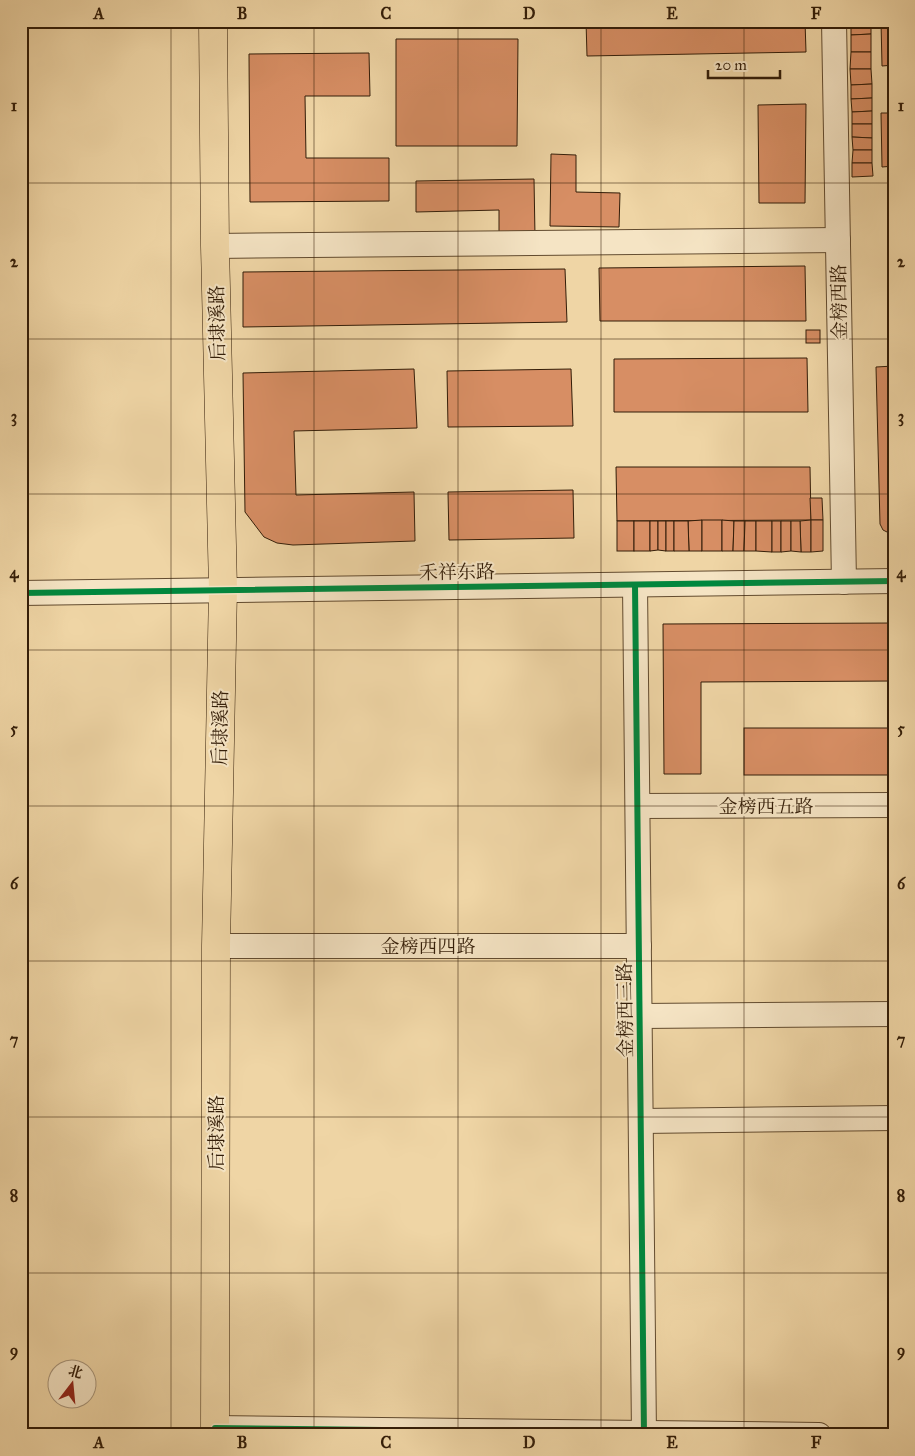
<svg xmlns="http://www.w3.org/2000/svg" width="915" height="1456" viewBox="0 0 915 1456" font-family="'IM FELL Great Primer','Noto Serif SC',serif">
	<rect width="100%" height="100%" fill="#efd5a5"/>
	<filter id="stains"><feTurbulence type="fractalNoise" baseFrequency=".004" numOctaves="4"/><feColorMatrix values="0 0 0 0 .2 0 0 0 0 .09 0 0 0 0 .02 0 0 0 .5 -.17"/></filter>
	<radialGradient id="worn" r=".72"><stop offset=".6" stop-color="#630" stop-opacity="0"/><stop offset="1" stop-color="#630" stop-opacity=".3"/></radialGradient>
	<!-- building -->
	<g fill="#d78e64" stroke="#331d08">
		<polygon points="586,21 805,21 806,52 587,56"/>
		<polygon points="851,21 871,21 871,34 851,35"/>
		<polygon points="881,21 894,21 894,65 882,66"/>
		<polygon points="871,34 871,52 851,52 851,35"/>
		<polygon points="396,39 518,39 517,146 396,146"/>
		<polygon points="851,52 871,52 871,69 850,69"/>
		<polygon points="369,53 370,96 305,96 306,158 389,158 389,201 250,202 249,54"/>
		<polygon points="850,69 871,69 872,84 851,85"/>
		<polygon points="872,84 872,98 851,99 851,85"/>
		<polygon points="872,98 872,111 852,112 851,99"/>
		<polygon points="806,104 805,203 759,203 758,105"/>
		<polygon points="872,111 872,124 852,124 852,112"/>
		<polygon points="881,113 894,113 894,166 882,167"/>
		<polygon points="852,124 872,124 872,138 852,137"/>
		<polygon points="852,137 872,138 872,150 853,150"/>
		<polygon points="853,150 872,150 872,163 852,163"/>
		<polygon points="551,154 576,155 576,192 620,193 619,227 550,226"/>
		<polygon points="852,163 872,163 873,176 852,177"/>
		<polygon points="534,179 535,236 499,237 499,210 416,212 416,181"/>
		<polygon points="805,266 806,321 600,321 599,268"/>
		<polygon points="565,269 567,322 243,327 243,272"/>
		<rect x="806" y="330" width="14" height="13"/>
		<polygon points="807,358 808,412 614,412 614,359"/>
		<polygon points="894,366 894,532 889,533 883,530 880,524 876,367"/>
		<polygon points="414,369 417,428 294,431 296,495 414,492 415,541 293,545 277,543 264,537 245,512 243,373"/>
		<polygon points="571,369 573,426 448,427 447,371"/>
		<polygon points="616,467 810,467 811,520 617,521"/>
		<polygon points="573,490 574,538 449,540 448,492"/>
		<polygon points="810,498 822,498 823,520 811,520"/>
		<polygon points="702,520 702,551 689,551 688,521"/>
		<rect x="702" y="520" width="20" height="31"/>
		<polygon points="722,520 734,521 733,551 722,551"/>
		<polygon points="811,520 811,552 801,552 800,521"/>
		<polygon points="811,520 823,520 823,551 811,552"/>
		<rect x="617" y="521" width="17" height="30"/>
		<rect x="634" y="521" width="16" height="30"/>
		<polygon points="650,521 658,521 658,550 650,551"/>
		<polygon points="658,521 666,521 666,551 658,550"/>
		<rect x="666" y="521" width="8" height="30"/>
		<polygon points="674,521 688,521 689,551 674,551"/>
		<polygon points="734,521 745,521 744,551 733,551"/>
		<polygon points="745,521 756,521 756,551 744,551"/>
		<polygon points="756,521 772,521 772,552 756,551"/>
		<rect x="772" y="521" width="9" height="31"/>
		<polygon points="781,521 791,521 791,551 781,552"/>
		<polygon points="791,521 800,521 801,552 791,551"/>
		<polygon points="894,623 894,681 701,682 701,774 664,774 663,624"/>
		<rect x="744" y="728" width="150" height="47"/>
	</g>
	<g fill="none" stroke-linecap="round" stroke-linejoin="round">
		<defs>
			<g id="minor">
				<polyline points="834,21 844,582"/>
				<polyline points="215,246 838,240"/>
				<polyline points="635,585 644,1435"/>
				<polyline points="21,593 894,581"/>
				<polyline points="638,806 894,805"/>
				<polyline points="216,946 639,946"/>
				<polyline points="640,1016 894,1014"/>
				<polyline points="641,1121 894,1118"/>
				<polyline points="215,1428 819,1435"/>
			</g>
			<polyline id="major" points="213,21 215,246 223,589 216,946 215,1435"/>
		</defs>
		<!-- minor casing -->
		<use href="#minor" stroke="#624b2f" stroke-width="26"/>
		<!-- major casing -->
		<use href="#major" stroke="#331d08" stroke-width="29"/>
		<!-- minor -->
		<use href="#minor" stroke="#f5e4c4" stroke-width="24"/>
		<!-- major -->
		<use href="#major" stroke="#efd5a5" stroke-width="28"/>
		<defs>
			<g id="cycleway">
				<polyline points="635,585 644,1435"/>
				<polyline points="21,593 894,581"/>
				<polyline points="215,1428 819,1435"/>
			</g>
		</defs>
		<!-- cycleway casing -->
		<use href="#cycleway" stroke="#f5e4c4" stroke-width="9"/>
		<!-- cycleway -->
		<use href="#cycleway" stroke="#00873e" stroke-width="6"/>
	</g>
	<!-- grid -->
	<path fill="none" stroke="#331d08" stroke-width="1" stroke-opacity="0.55" d="M171,21v1414M314,21v1414M458,21v1414M601,21v1414M744,21v1414M21,183h873M21,339h873M21,494h873M21,650h873M21,806h873M21,961h873M21,1117h873M21,1273h873"/>
	<g text-anchor="middle" dominant-baseline="central" stroke-width="4" stroke-linejoin="round" paint-order="stroke">
		<!-- street labels -->
		<g font-size="19" fill="#331d08" stroke="#f5e4c4">
			<text transform="translate(839 302) rotate(-91)">金榜西路</text>
			<text transform="translate(217 323) rotate(-91)">后埭溪路</text>
			<text transform="translate(457 572) rotate(-1)">禾祥东路</text>
			<text transform="translate(220 728) rotate(-89)">后埭溪路</text>
			<text x="766" y="806">金榜西五路</text>
			<text x="428" y="946">金榜西四路</text>
			<text transform="translate(625 1010) rotate(-91)">金榜西三路</text>
			<text transform="translate(216 1133) rotate(-90)">后埭溪路</text>
		</g>
	</g>
	<!-- margin -->
	<rect width="915" height="1456" fill="none" stroke="#efd5a5" stroke-width="55"/>
	<!-- north arrow -->
	<g transform="translate(72 1384) rotate(16)"><circle r="24" fill="#f5e4c4" stroke="#a79479"/>
	<path d="M0-4L9 19L0 12L-9 19Z" fill="#8f2418"/>
	<text y="-8" font-size="14" font-weight="bold" text-anchor="middle" fill="#331d08">北</text>
	</g>
	<!-- scale -->
	<path d="M708 70v8h72v-8" fill="none" stroke="#331d08" stroke-width="2.5"/>
	<text x="715" y="70" font-size="15" fill="#331d08" stroke="#f5e4c4" stroke-width="4" paint-order="stroke">20 m</text>
	<rect x="28" y="28" width="860" height="1400" fill="none" stroke="#331d08" stroke-width="2"/>
	<g font-size="16" text-anchor="middle" font-weight="bold" fill="#331d08">
		<text x="99" y="19">A</text>
		<text x="242" y="19">B</text>
		<text x="386" y="19">C</text>
		<text x="529" y="19">D</text>
		<text x="672" y="19">E</text>
		<text x="816" y="19">F</text>
		<text x="14" y="111">1</text>
		<text x="901" y="111">1</text>
		<text x="14" y="267">2</text>
		<text x="901" y="267">2</text>
		<text x="14" y="422">3</text>
		<text x="901" y="422">3</text>
		<text x="14" y="578">4</text>
		<text x="901" y="578">4</text>
		<text x="14" y="734">5</text>
		<text x="901" y="734">5</text>
		<text x="14" y="889">6</text>
		<text x="901" y="889">6</text>
		<text x="14" y="1045">7</text>
		<text x="901" y="1045">7</text>
		<text x="14" y="1201">8</text>
		<text x="901" y="1201">8</text>
		<text x="14" y="1356">9</text>
		<text x="901" y="1356">9</text>
		<text x="99" y="1448">A</text>
		<text x="242" y="1448">B</text>
		<text x="386" y="1448">C</text>
		<text x="529" y="1448">D</text>
		<text x="672" y="1448">E</text>
		<text x="816" y="1448">F</text>
	</g>
	<rect width="100%" height="100%" filter="url(#stains)"/>
	<rect width="100%" height="100%" fill="url(#worn)"/>
</svg>
